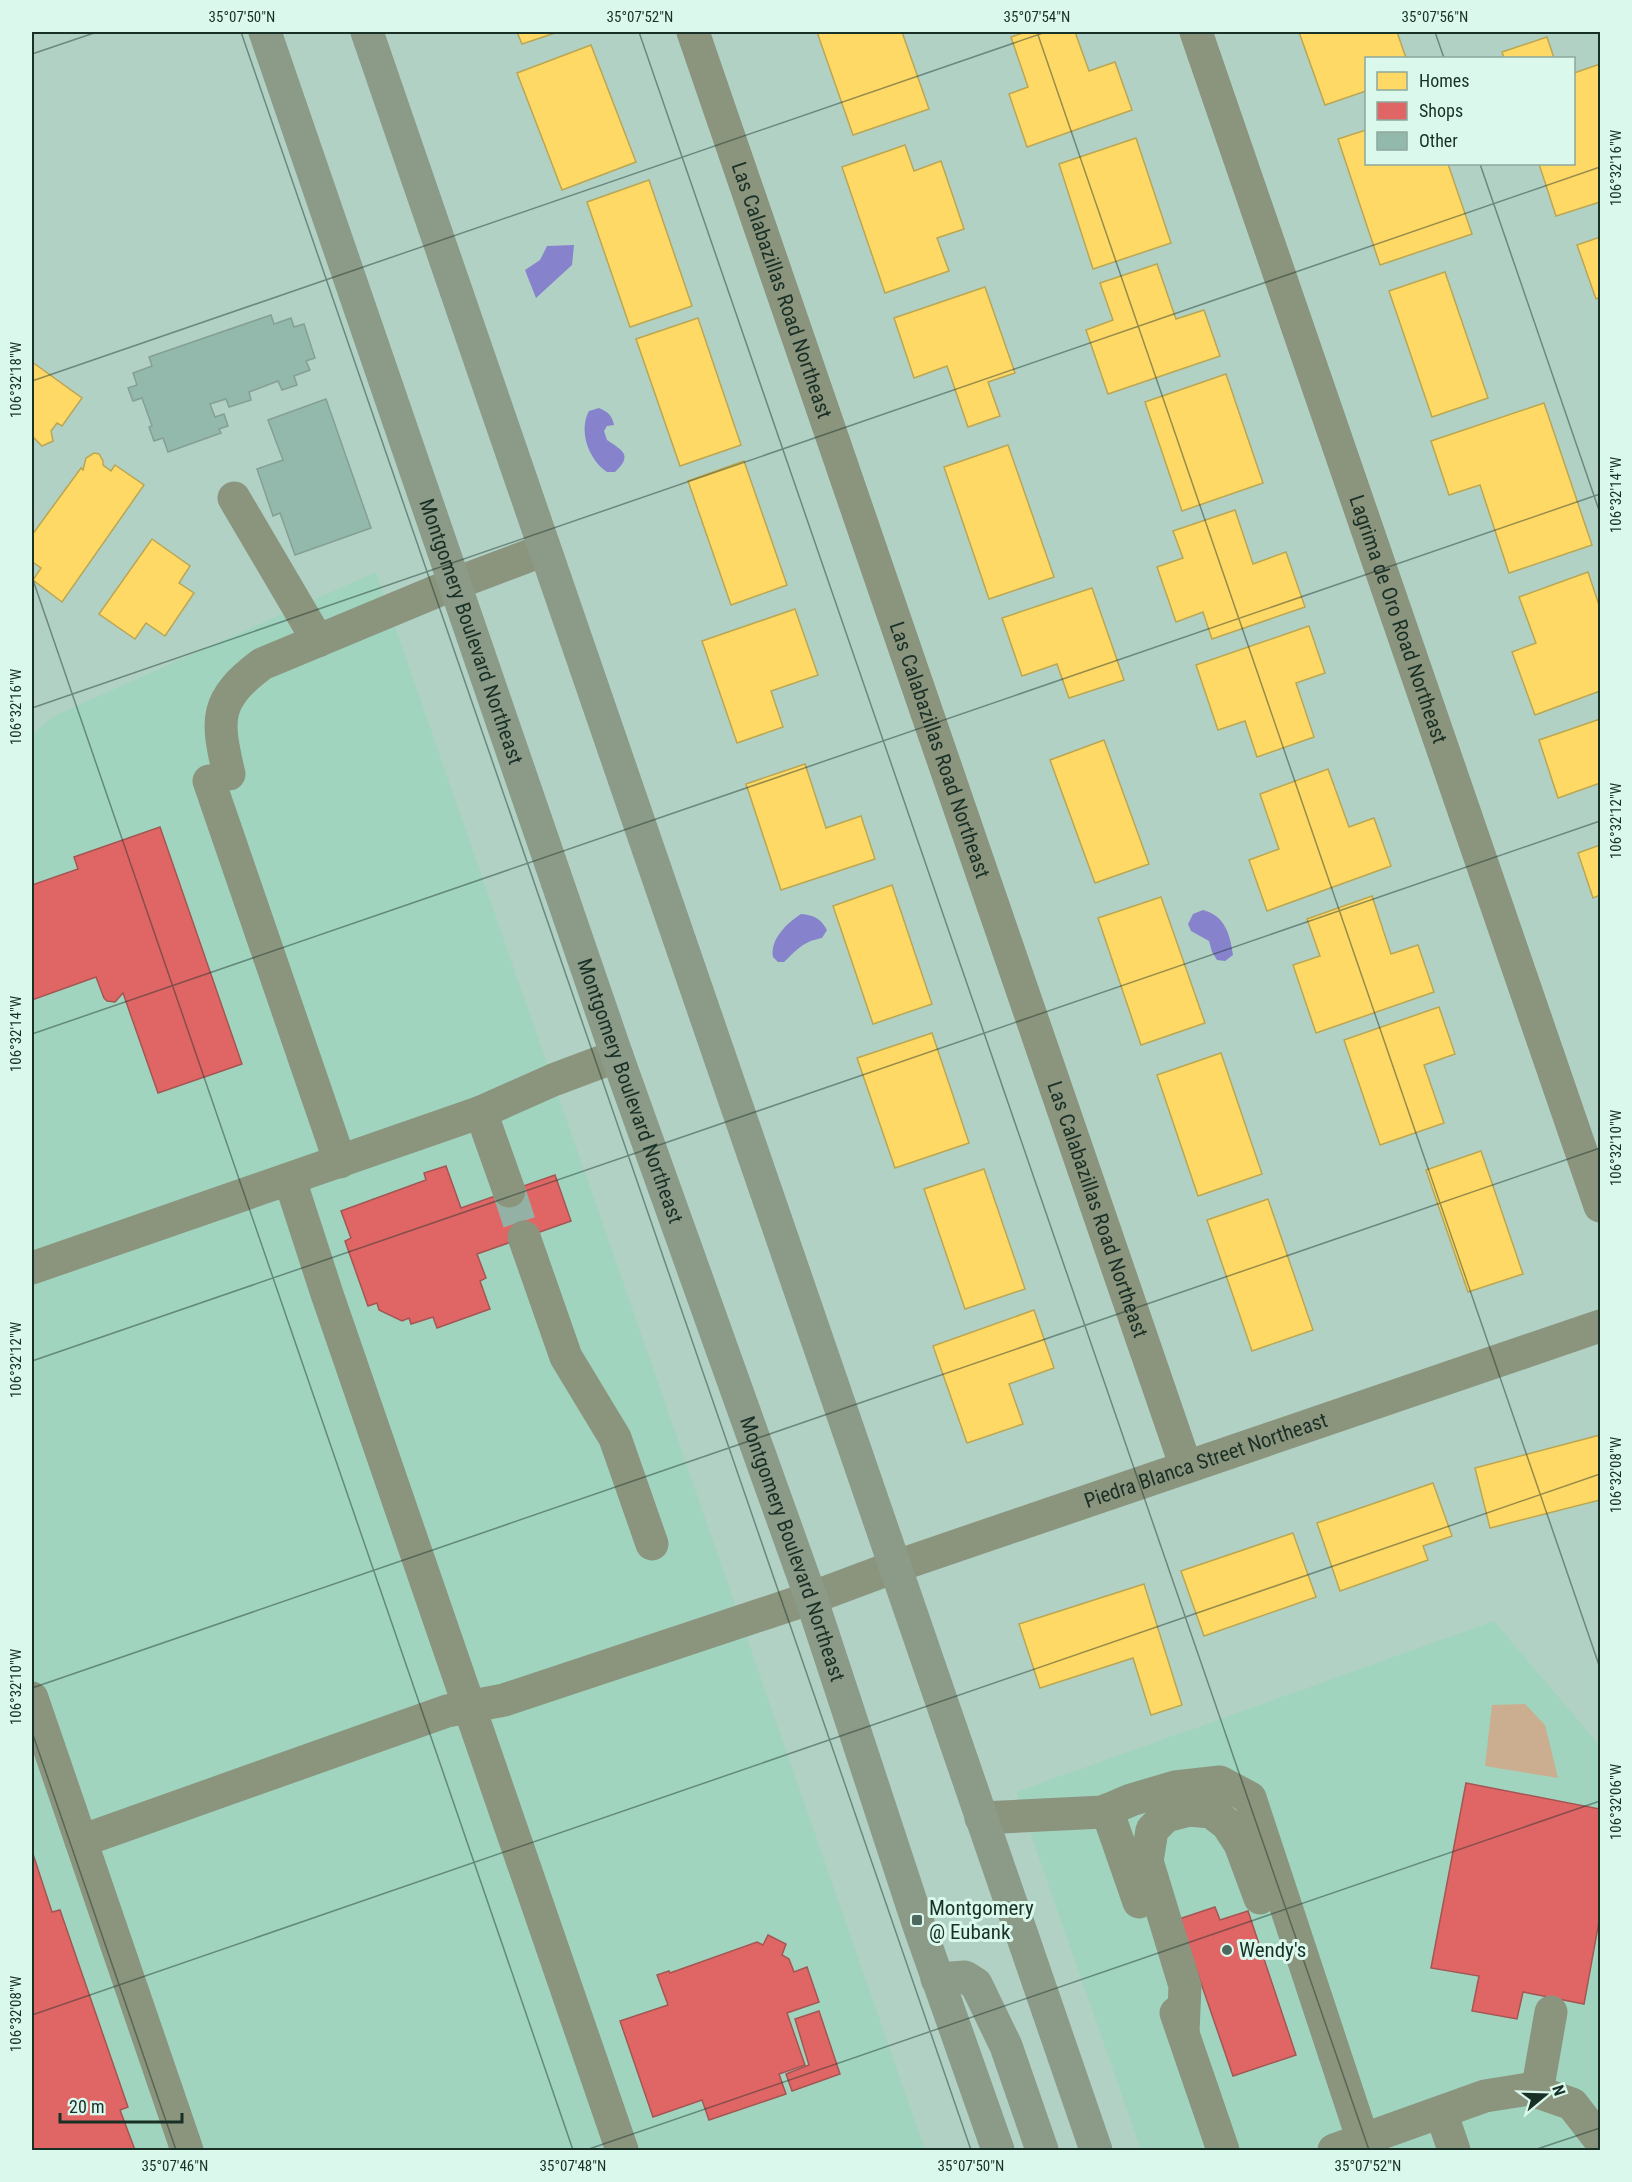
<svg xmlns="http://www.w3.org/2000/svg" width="1632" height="2182" viewBox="0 0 1632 2182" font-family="'Roboto Condensed',sans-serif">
	<rect width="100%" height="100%" fill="#b1d1c4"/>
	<!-- built -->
	<g fill="#a0d4bf">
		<polygon points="376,572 925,2150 32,2150 32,735 54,716"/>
		<polygon points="1494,1621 1600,1746 1600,2150 1141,2150 1016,1792"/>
	</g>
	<!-- green -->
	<polygon fill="#cbad90" points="1525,1704 1545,1725 1558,1778 1485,1766 1492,1705"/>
	<!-- water -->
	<g fill="#8683cc">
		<polygon points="574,245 572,265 536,298 525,270 540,260 547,246"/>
		<path d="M599,408c9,4 13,7 15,17l-7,1 -3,5 3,9c16,11 26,15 8,32h-8c-18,-12 -29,-41 -18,-61z"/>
		<path d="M1203,910c22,6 27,24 30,45l-8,6 -8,-1 -5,-8 -3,-11 -18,-10 -3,-7 5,-10z"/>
		<path d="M801,914c13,1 20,5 26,16l-5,8c-20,4 -24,11 -38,24h-6l-5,-5c-3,-18 14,-34 28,-43z"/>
	</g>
	<!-- homes -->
	<g fill="#ffd966" stroke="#baa653" stroke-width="1.5">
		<polygon points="517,32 558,32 522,44"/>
		<polygon points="817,32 902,32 929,109 853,135"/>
		<polygon points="1026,32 1075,32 1089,71 1115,62 1132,110 1027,147 1009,94 1028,87 1011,37"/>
		<polygon points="1299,32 1397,32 1406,58 1366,58 1366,91 1325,105"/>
		<polygon points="1547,37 1554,58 1504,58 1502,52"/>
		<polygon points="591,45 636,162 562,190 517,73"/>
		<polygon points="1600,64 1600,202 1556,216 1539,164 1574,164 1574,73"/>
		<polygon points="1366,130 1366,164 1448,164 1472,234 1380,265 1338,139"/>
		<polygon points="1136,138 1171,243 1093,269 1059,164"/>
		<polygon points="905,145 914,171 941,161 964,229 937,238 949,271 885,293 842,167"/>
		<polygon points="649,180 692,306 630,327 587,202"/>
		<polygon points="1600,237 1600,297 1596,299 1577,245"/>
		<polygon points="1157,264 1176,319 1204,310 1220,356 1108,394 1086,330 1113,320 1100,283"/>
		<polygon points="1445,272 1488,398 1432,417 1389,291"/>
		<polygon points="985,287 1015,373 988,382 1000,416 968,427 947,366 914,378 894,318"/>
		<polygon points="698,318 741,445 680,466 636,339"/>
		<polygon points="32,362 82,398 62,426 57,423 51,431 53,441 42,446 32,436"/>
		<polygon points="1226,374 1263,483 1182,511 1145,402"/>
		<polygon points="1544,403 1592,545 1509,573 1480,485 1449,495 1431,441"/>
		<polygon points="1008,445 1054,577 989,599 944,467"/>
		<polygon points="94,453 99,454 103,461 103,465 111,471 115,465 144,485 62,602 33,580 41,568 34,563 32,564 32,535 81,468 83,470 86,458"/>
		<polygon points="744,461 787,585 731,605 688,481"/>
		<polygon points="1235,510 1253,564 1286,552 1305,607 1212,639 1203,612 1176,622 1157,567 1183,558 1173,531"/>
		<polygon points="152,539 190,566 179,583 194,593 165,636 146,623 135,639 99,614"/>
		<polygon points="1588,572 1600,608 1600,691 1535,715 1512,652 1536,643 1519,597"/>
		<polygon points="1092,588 1124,680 1069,698 1057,664 1022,676 1002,618"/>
		<polygon points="795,609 818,675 771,691 783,727 737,743 702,641"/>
		<polygon points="1309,626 1325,673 1296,683 1314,737 1257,757 1245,721 1218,730 1196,665"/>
		<polygon points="1600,719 1600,786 1600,783 1558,798 1539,740"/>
		<polygon points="1104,740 1149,864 1095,883 1050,760"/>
		<polygon points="805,764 826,828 861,816 875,859 781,890 746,784"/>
		<polygon points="1328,769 1349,827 1374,818 1391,866 1267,911 1249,860 1279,849 1260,794"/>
		<polygon points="1600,845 1600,895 1593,898 1578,853"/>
		<polygon points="892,885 932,1004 873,1024 833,906"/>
		<polygon points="1372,896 1391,954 1418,945 1434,992 1316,1033 1293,965 1320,956 1307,919"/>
		<polygon points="1161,897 1205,1023 1141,1045 1098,918"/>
		<polygon points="1439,1007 1455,1054 1424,1065 1444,1123 1380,1145 1344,1040"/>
		<polygon points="932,1033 969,1143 895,1168 857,1058"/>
		<polygon points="1221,1053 1262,1174 1198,1196 1157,1075"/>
		<polygon points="1481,1151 1523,1274 1468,1292 1426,1170"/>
		<polygon points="984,1169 1025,1289 965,1309 924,1189"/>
		<polygon points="1268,1199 1313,1330 1252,1351 1207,1220"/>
		<polygon points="1034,1310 1054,1368 1009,1384 1023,1424 967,1443 933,1346"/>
		<polygon points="1600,1435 1600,1500 1490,1528 1475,1468"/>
		<polygon points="1433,1483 1452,1536 1423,1546 1428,1560 1340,1591 1317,1523"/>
		<polygon points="1293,1533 1316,1597 1204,1636 1181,1571"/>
		<polygon points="1144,1584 1182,1705 1151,1715 1133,1658 1040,1688 1019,1624"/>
	</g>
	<!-- shops -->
	<g fill="#e06666" stroke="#a45653" stroke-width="1.5">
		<polygon points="160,827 242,1064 158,1093 123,993 115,1002 107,1001 104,998 96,977 32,1000 32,885 78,869 74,857"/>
		<polygon points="446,1166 461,1208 555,1175 571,1221 477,1254 486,1278 480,1281 490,1309 437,1328 433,1317 411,1324 409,1318 402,1321 379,1310 377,1303 368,1306 345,1241 351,1238 341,1211 426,1180 424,1173"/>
		<polygon points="1466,1783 1600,1809 1600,1916 1584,2004 1523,1992 1517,2019 1472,2011 1479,1976 1431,1968"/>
		<polygon points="32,1851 52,1912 60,1910 128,2107 120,2110 135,2150 32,2150"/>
		<polygon points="1215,1907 1220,1920 1248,1911 1296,2055 1233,2076 1179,1919"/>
		<polygon points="768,1935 786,1944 782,1955 789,1959 794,1972 807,1967 819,2002 787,2013 805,2065 779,2074 786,2094 709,2120 702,2100 653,2117 620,2021 668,2005 657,1975 669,1971 670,1973 757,1942 763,1945"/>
		<polygon points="819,2011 840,2074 792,2091 786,2074 809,2065 795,2019"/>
	</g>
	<!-- building -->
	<g fill="#92b9ab" stroke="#869f95" stroke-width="1.5">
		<polygon points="271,315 274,324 291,318 294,327 304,324 315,358 306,361 310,370 294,376 297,385 282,390 278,381 249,392 251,400 229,407 226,399 210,404 215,417 224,414 228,426 219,429 221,433 168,452 163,438 154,441 149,427 152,426 142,398 133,401 128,388 137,385 133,373 152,366 149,357"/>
		<polygon points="326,399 371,528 295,555 280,513 273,516 257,469 283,460 268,420"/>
	</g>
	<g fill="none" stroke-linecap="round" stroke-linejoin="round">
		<!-- minor-tunnel -->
		<polyline stroke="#93b1a5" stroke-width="33" stroke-dasharray="33 16" stroke-linecap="butt" points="509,1191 524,1237"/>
		<!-- minor -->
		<g stroke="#8b947d" stroke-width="33">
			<path id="s1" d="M693,32l493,1435"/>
			<path id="s2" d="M1196,32l404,1174"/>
			<polyline points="234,498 318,641"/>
			<path d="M229,774c-13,-55 -15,-74 33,-110l192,-80 90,-34"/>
			<polyline points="209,781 340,1162"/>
			<polyline points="481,1112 509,1191"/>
			<polyline points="290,1180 327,1294 622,2150"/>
			<polyline points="524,1237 566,1357 615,1438 652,1544"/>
			<polyline points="32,1268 481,1112 553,1080 617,1056"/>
			<polyline points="32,1698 187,2150"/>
			<polyline points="1107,1810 1139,1902"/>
			<polyline points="981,1818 1103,1812 1131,1800 1175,1787 1220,1782 1250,1798 1363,2140"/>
			<path id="s3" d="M81,1841l366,-130 57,-11 307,-102 83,-31 706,-241"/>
			<polyline points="1176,2013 1223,2150"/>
			<polyline points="1183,2032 1185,1986 1147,1861 1152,1830 1166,1816 1189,1810 1211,1812 1227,1824 1240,1844 1260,1898"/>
			<polyline points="1537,2092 1551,2012"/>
			<polyline points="1441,2112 1454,2150"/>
			<polyline points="1334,2150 1485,2096 1529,2089 1572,2104 1600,2140"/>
		</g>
		<!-- major -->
		<g stroke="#8c9b88" stroke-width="33">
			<path id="s4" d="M265,32l352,1024 194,542 106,322 81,230"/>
			<polyline points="367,32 1096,2150"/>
			<polyline points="937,1979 965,1977 976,1984 1006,2046 1042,2150"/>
		</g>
	</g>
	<!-- ticks -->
	<path fill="none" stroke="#193027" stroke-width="1.5" stroke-opacity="0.45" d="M241,32l730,2118M639,32l730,2118M1037,32l563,1636M1435,32l9,26M32,54l65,-22M1480,164l120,349M32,381l1014,-349M32,577l541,1573M32,708l1568,-541M32,1034l1568,-540M32,1361l1568,-540M32,1688l1568,-540M32,1732l144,418M32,2015l1568,-541M586,2150l1014,-349M1534,2150l66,-22"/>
	<!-- markers -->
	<g fill="#4e685e" stroke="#dbf8ec" stroke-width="2">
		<rect x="911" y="1914" width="12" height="12" rx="3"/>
		<circle cx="1227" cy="1950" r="6"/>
	</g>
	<g text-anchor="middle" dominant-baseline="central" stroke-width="6" stroke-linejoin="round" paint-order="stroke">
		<!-- street labels -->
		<g font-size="21" fill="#193027" stroke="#dbf8ec">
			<text stroke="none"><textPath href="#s1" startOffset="273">Las Calabazillas Road Northeast</textPath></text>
			<text stroke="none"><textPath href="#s2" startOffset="621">Lagrima de Oro Road Northeast</textPath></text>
			<text stroke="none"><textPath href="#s4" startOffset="634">Montgomery Boulevard Northeast</textPath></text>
			<text stroke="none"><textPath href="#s1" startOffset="759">Las Calabazillas Road Northeast</textPath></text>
			<text stroke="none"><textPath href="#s4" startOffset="1120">Montgomery Boulevard Northeast</textPath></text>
			<text stroke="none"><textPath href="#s1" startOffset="1245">Las Calabazillas Road Northeast</textPath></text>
			<text stroke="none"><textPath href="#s3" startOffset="1188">Piedra Blanca Street Northeast</textPath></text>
			<text stroke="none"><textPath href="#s4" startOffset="1606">Montgomery Boulevard Northeast</textPath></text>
		</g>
		<!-- poi labels -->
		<g font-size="21" fill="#193027" stroke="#dbf8ec" text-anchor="start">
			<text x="929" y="1908">Montgomery<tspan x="929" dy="24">@ Eubank</tspan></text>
			<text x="1239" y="1950">Wendy's</text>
		</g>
	</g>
	<!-- border -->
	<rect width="1632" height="2182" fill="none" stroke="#dbf8ec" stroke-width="66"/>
	<!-- legend -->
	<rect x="1365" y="57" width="210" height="108" fill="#dbf8ec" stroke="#8da89d" stroke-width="1.5"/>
	<rect x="1377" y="72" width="30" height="18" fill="#ffd966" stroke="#8da89d" stroke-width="1.5"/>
	<text x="1419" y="87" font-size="18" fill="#193027">Homes</text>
	<rect x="1377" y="102" width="30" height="18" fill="#e06666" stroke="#8da89d" stroke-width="1.5"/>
	<text x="1419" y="117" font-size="18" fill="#193027">Shops</text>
	<rect x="1377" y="132" width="30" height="18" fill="#92b9ab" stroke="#8da89d" stroke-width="1.5"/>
	<text x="1419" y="147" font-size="18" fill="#193027">Other</text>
	<!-- north arrow -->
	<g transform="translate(1545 2095) rotate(71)" stroke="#dbf8ec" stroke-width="4.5" paint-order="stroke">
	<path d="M0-4.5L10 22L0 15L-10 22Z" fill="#193027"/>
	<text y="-9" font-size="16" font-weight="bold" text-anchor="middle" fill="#193027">N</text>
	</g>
	<!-- scale -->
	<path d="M60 2113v9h122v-9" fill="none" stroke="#193027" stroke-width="3"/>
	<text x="69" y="2113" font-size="18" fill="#193027" stroke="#dbf8ec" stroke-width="4.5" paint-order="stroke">20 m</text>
	<rect x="33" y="33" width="1566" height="2116" fill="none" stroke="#193027" stroke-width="2"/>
	<g font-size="15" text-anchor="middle" fill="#193027">
		<text x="242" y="22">35°07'50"N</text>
		<text x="640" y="22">35°07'52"N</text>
		<text x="1037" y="22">35°07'54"N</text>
		<text x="1435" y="22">35°07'56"N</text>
		<text transform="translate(1616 168) rotate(-90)" y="5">106°32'16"W</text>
		<text transform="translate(16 380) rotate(-90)" y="5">106°32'18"W</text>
		<text transform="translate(1616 495) rotate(-90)" y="5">106°32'14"W</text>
		<text transform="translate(16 707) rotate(-90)" y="5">106°32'16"W</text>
		<text transform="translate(1616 821) rotate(-90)" y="5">106°32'12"W</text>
		<text transform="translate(16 1034) rotate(-90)" y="5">106°32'14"W</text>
		<text transform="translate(1616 1148) rotate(-90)" y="5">106°32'10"W</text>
		<text transform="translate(16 1360) rotate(-90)" y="5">106°32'12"W</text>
		<text transform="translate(1616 1475) rotate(-90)" y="5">106°32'08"W</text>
		<text transform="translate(16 1687) rotate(-90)" y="5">106°32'10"W</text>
		<text transform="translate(1616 1802) rotate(-90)" y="5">106°32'06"W</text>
		<text transform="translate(16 2014) rotate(-90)" y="5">106°32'08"W</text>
		<text x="175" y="2171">35°07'46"N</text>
		<text x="573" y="2171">35°07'48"N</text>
		<text x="971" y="2171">35°07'50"N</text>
		<text x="1368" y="2171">35°07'52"N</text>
	</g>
</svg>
